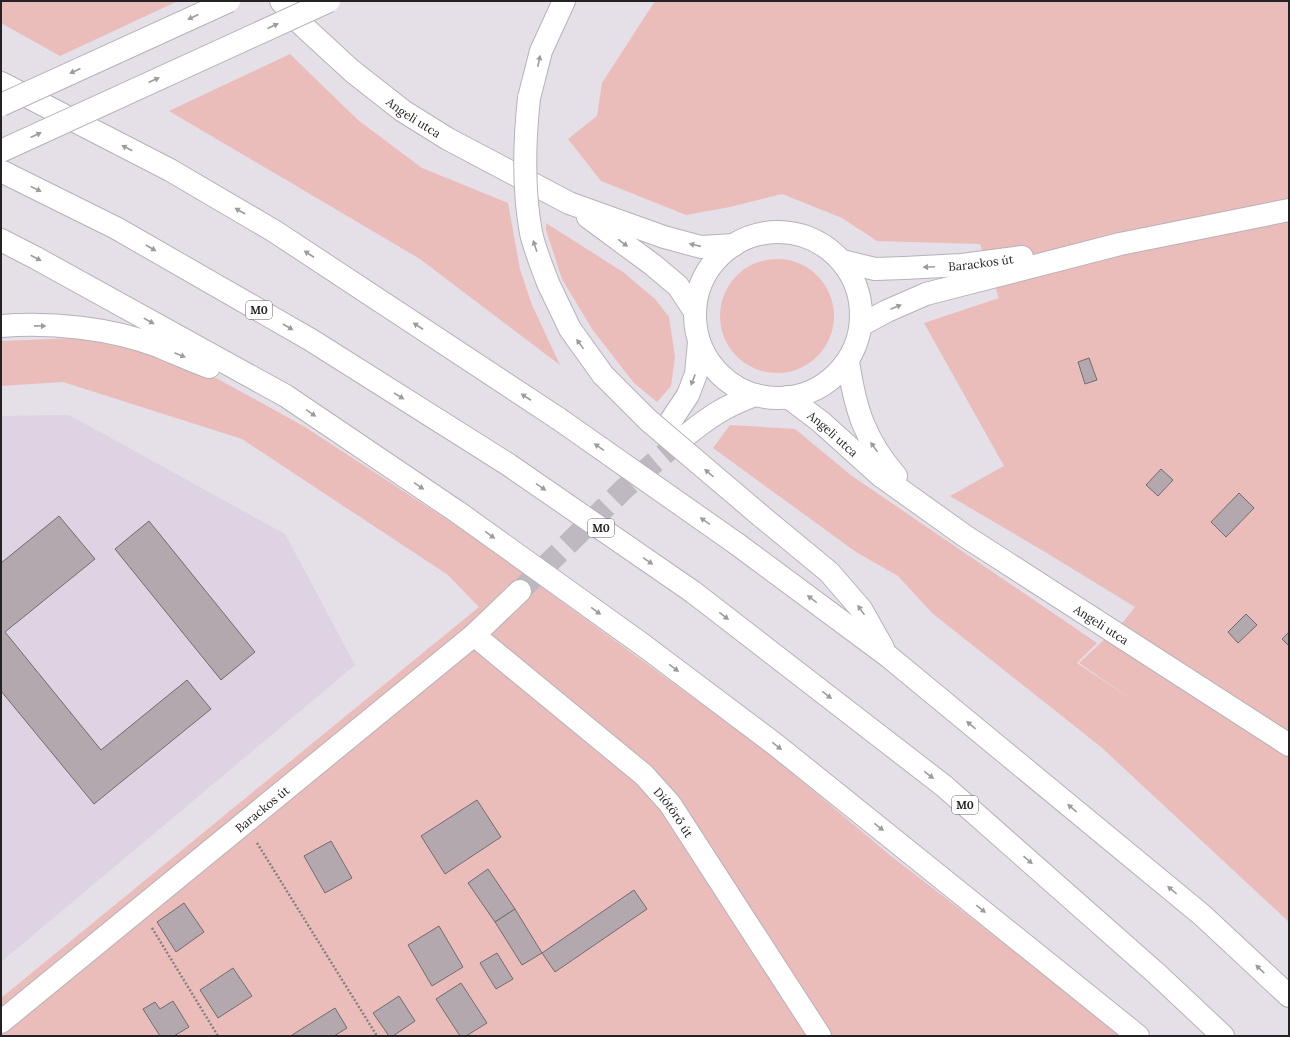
<svg xmlns="http://www.w3.org/2000/svg" width="1290" height="1037" viewBox="0 0 1290 1037" font-family="Lora,serif">
	<rect width="100%" height="100%" fill="#e5dfe8"/>
	<!-- built -->
	<polygon fill="#ddd3e2" points="69,415 285,534 355,665 1,962 1,416"/>
	<!-- green -->
	<g fill="#eabdba">
		<polygon points="1,1 178,1 60,56 1,23"/>
		<polygon points="655,1 1289,1 1289,922 1101,747 932,613 898,576 856,552 713,448 730,425 795,429 852,476 1097,643 1077,663 1137,703 1079,663 1124,621 1135,607 1050,555 950,496 1004,466 924,323 999,298 980,244 877,241 842,218 782,194 730,207 686,215 601,181 568,139 597,116 602,83"/>
		<polygon points="290,54 358,120 422,168 508,203 520,269 532,305 560,365 420,259 169,111"/>
		<polygon points="546,223 623,272 655,299 669,317 675,357 671,386 657,402 634,383 592,329 562,279 546,230"/>
		<circle cx="777" cy="316" r="57"/>
		<polygon points="77,338 140,351 218,379 305,427 469,534 766,751 891,856 1096,1014 1120,1036 1,1036 1,998 479,607 448,575 242,439 63,382 1,386 1,341"/>
	</g>
	<!-- building -->
	<g fill="#b2a8ad" stroke="#746b6f">
		<polygon points="1089,358 1097,380 1085,384 1078,362"/>
		<polygon points="1161,469 1173,480 1158,496 1146,485"/>
		<polygon points="1239,493 1254,508 1226,537 1211,522"/>
		<polygon points="59,516 95,559 5,632 101,750 187,680 211,709 94,804 1,691 1,563"/>
		<polygon points="149,521 255,652 221,680 115,549"/>
		<polygon points="1246,614 1257,625 1238,643 1228,632"/>
		<polygon points="1289,632 1289,646 1282,639"/>
		<polygon points="477,800 501,837 445,874 421,836"/>
		<polygon points="331,841 352,878 325,893 304,856"/>
		<polygon points="488,869 515,909 495,922 468,883"/>
		<polygon points="634,890 647,909 555,972 542,953"/>
		<polygon points="184,903 204,932 176,952 157,922"/>
		<polygon points="515,909 542,953 522,965 495,922"/>
		<polygon points="439,926 463,967 432,986 408,945"/>
		<polygon points="497,953 513,979 496,989 480,963"/>
		<polygon points="233,968 252,996 218,1018 200,990"/>
		<polygon points="461,983 487,1023 466,1036 460,1036 436,999"/>
		<polygon points="399,996 415,1021 393,1036 389,1036 373,1013"/>
		<polygon points="173,1001 189,1027 174,1036 160,1036 143,1009 155,1002 160,1009"/>
		<polygon points="335,1008 347,1028 334,1036 292,1036 292,1035"/>
	</g>
	<g fill="none" stroke-linecap="round" stroke-linejoin="round">
		<!-- minor-tunnel -->
		<polyline stroke="#beb9c1" stroke-width="22" stroke-dasharray="22 11" stroke-linecap="butt" points="520,591 625,488 683,438"/>
		<defs>
			<g id="minor">
				<path id="s1" d="M281,1l21,24 50,46 51,40 45,28 121,64 95,34 37,10 33,-2"/>
				<polyline points="588,217 653,265 678,286 695,312"/>
				<circle cx="778" cy="315" r="83"/>
				<path id="s2" d="M842,261l33,8 29,-1 58,-3 60,-8"/>
				<polyline points="861,325 887,311 926,294 1120,244 1289,210"/>
				<path d="M848,361c7,47 16,78 48,115"/>
				<path id="s3" d="M788,397l33,25 60,54 84,60 324,209"/>
				<polyline points="668,425 688,395 696,374 699,342"/>
				<path d="M683,438c26,-21 40,-31 72,-43"/>
				<path id="s4" d="M474,635l170,140 26,29 150,232"/>
				<path id="s5" d="M1,1022l473,-387 46,-44"/>
			</g>
			<g id="highway">
				<polyline points="1,83 170,170 274,231 559,419"/>
				<polyline points="529,98 541,51 564,1"/>
				<polyline points="1,171 116,228 311,340 509,465"/>
				<polyline points="1,240 36,258 286,396 459,513"/>
				<polyline points="548,283 570,329 603,375"/>
				<path d="M1,326c51,-4 109,2 157,20 17,7 34,15 51,21"/>
				<polyline points="761,516 829,572 861,609 883,648"/>
				<polyline points="737,544 888,656 1202,915 1289,996"/>
				<polyline points="693,592 944,786 1157,974 1223,1036"/>
				<polyline points="643,645 776,745 1138,1036"/>
			</g>
		</defs>
		<!-- minor casing -->
		<use href="#minor" stroke="#b7b1b9" stroke-width="24"/>
		<!-- highway casing -->
		<use href="#highway" stroke="#b7b1b9" stroke-width="24"/>
		<!-- path -->
		<g stroke="#837f85" stroke-width="2.5" stroke-dasharray="2 2" stroke-linecap="butt">
			<polyline points="257,843 377,1036"/>
			<polyline points="152,928 218,1036"/>
		</g>
		<!-- minor -->
		<use href="#minor" stroke="#fff" stroke-width="22"/>
		<!-- highway -->
		<use href="#highway" stroke="#fff" stroke-width="22"/>
		<defs>
			<g id="highway-bridge">
				<path d="M529,98c-5,46 -6,91 2,135 4,17 11,34 17,50"/>
				<polyline points="1,105 229,1"/>
				<polyline points="1,151 329,1"/>
				<polyline points="603,375 648,420 761,516"/>
				<polyline points="559,419 737,544"/>
				<polyline points="509,465 693,592"/>
				<polyline points="459,513 643,645"/>
			</g>
		</defs>
		<!-- highway-bridge casing -->
		<use href="#highway-bridge" stroke="#b7b1b9" stroke-width="24" stroke-linecap="butt"/>
		<!-- highway-bridge -->
		<use href="#highway-bridge" stroke="#fff" stroke-width="22"/>
	</g>
	<!-- one-way arrows -->
	<defs><path id="oneway-solid" d="M-6-.8H1V-3.2L6.5 0L1 3.2V.8H-6Z"/></defs>
	<g fill="#9c9c9d">
		<use href="#oneway-solid" transform="translate(193 17) rotate(155)"/>
		<use href="#oneway-solid" transform="translate(273 26) rotate(-24)"/>
		<use href="#oneway-solid" transform="translate(539 61) rotate(-78)"/>
		<use href="#oneway-solid" transform="translate(75 71) rotate(155)"/>
		<use href="#oneway-solid" transform="translate(154 80) rotate(-24)"/>
		<use href="#oneway-solid" transform="translate(36 135) rotate(-25)"/>
		<use href="#oneway-solid" transform="translate(127 148) rotate(-153)"/>
		<use href="#oneway-solid" transform="translate(36 189) rotate(26)"/>
		<use href="#oneway-solid" transform="translate(240 211) rotate(-150)"/>
		<use href="#oneway-solid" transform="translate(623 243) rotate(36)"/>
		<use href="#oneway-solid" transform="translate(695 245) rotate(-167)"/>
		<use href="#oneway-solid" transform="translate(535 246) rotate(-108)"/>
		<use href="#oneway-solid" transform="translate(151 248) rotate(30)"/>
		<use href="#oneway-solid" transform="translate(309 254) rotate(-147)"/>
		<use href="#oneway-solid" transform="translate(36 258) rotate(28)"/>
		<use href="#oneway-solid" transform="translate(929 267) rotate(177)"/>
		<use href="#oneway-solid" transform="translate(896 307) rotate(-23)"/>
		<use href="#oneway-solid" transform="translate(149 321) rotate(29)"/>
		<use href="#oneway-solid" transform="translate(40 326) rotate(1)"/>
		<use href="#oneway-solid" transform="translate(418 326) rotate(-147)"/>
		<use href="#oneway-solid" transform="translate(288 327) rotate(30)"/>
		<use href="#oneway-solid" transform="translate(580 344) rotate(-126)"/>
		<use href="#oneway-solid" transform="translate(180 355) rotate(23)"/>
		<use href="#oneway-solid" transform="translate(693 380) rotate(111)"/>
		<use href="#oneway-solid" transform="translate(399 396) rotate(32)"/>
		<use href="#oneway-solid" transform="translate(526 397) rotate(-147)"/>
		<use href="#oneway-solid" transform="translate(311 413) rotate(34)"/>
		<use href="#oneway-solid" transform="translate(599 447) rotate(-145)"/>
		<use href="#oneway-solid" transform="translate(874 447) rotate(-126)"/>
		<use href="#oneway-solid" transform="translate(709 473) rotate(-139)"/>
		<use href="#oneway-solid" transform="translate(419 486) rotate(34)"/>
		<use href="#oneway-solid" transform="translate(541 487) rotate(34)"/>
		<use href="#oneway-solid" transform="translate(705 521) rotate(-145)"/>
		<use href="#oneway-solid" transform="translate(490 535) rotate(36)"/>
		<use href="#oneway-solid" transform="translate(648 561) rotate(34)"/>
		<use href="#oneway-solid" transform="translate(812 599) rotate(-143)"/>
		<use href="#oneway-solid" transform="translate(861 610) rotate(-125)"/>
		<use href="#oneway-solid" transform="translate(596 611) rotate(36)"/>
		<use href="#oneway-solid" transform="translate(724 616) rotate(38)"/>
		<use href="#oneway-solid" transform="translate(674 668) rotate(37)"/>
		<use href="#oneway-solid" transform="translate(827 695) rotate(38)"/>
		<use href="#oneway-solid" transform="translate(971 725) rotate(-140)"/>
		<use href="#oneway-solid" transform="translate(777 746) rotate(38)"/>
		<use href="#oneway-solid" transform="translate(929 775) rotate(38)"/>
		<use href="#oneway-solid" transform="translate(1072 808) rotate(-140)"/>
		<use href="#oneway-solid" transform="translate(879 827) rotate(38)"/>
		<use href="#oneway-solid" transform="translate(1028 860) rotate(41)"/>
		<use href="#oneway-solid" transform="translate(1172 890) rotate(-140)"/>
		<use href="#oneway-solid" transform="translate(981 909) rotate(39)"/>
		<use href="#oneway-solid" transform="translate(1260 969) rotate(-137)"/>
	</g>
	<g text-anchor="middle" dominant-baseline="central" stroke-width="3" stroke-linejoin="round" paint-order="stroke">
		<!-- shield labels -->
		<g fill="#fff" stroke="#666466" stroke-width="1">
			<rect x="246" y="301" width="26" height="18" rx="3"/>
			<rect x="588" y="519" width="26" height="18" rx="3"/>
			<rect x="952" y="796" width="26" height="18" rx="3"/>
		</g>
		<g font-size="11" font-weight="bold" fill="#242225">
			<text x="259" y="310">M0</text>
			<text x="601" y="528">M0</text>
			<text x="965" y="805">M0</text>
		</g>
		<!-- street labels -->
		<g font-size="12" fill="#242225" stroke="#fff">
			<text stroke="none"><textPath href="#s1" startOffset="177">Angeli utca</textPath></text>
			<text stroke="none"><textPath href="#s2" startOffset="140">Barackos út</textPath></text>
			<text stroke="none"><textPath href="#s3" startOffset="58">Angeli utca</textPath></text>
			<text stroke="none"><textPath href="#s3" startOffset="388">Angeli utca</textPath></text>
			<text stroke="none"><textPath href="#s5" startOffset="337">Barackos út</textPath></text>
			<text stroke="none"><textPath href="#s4" startOffset="268">Diótörő út</textPath></text>
		</g>
	</g>
	<!-- border -->
	<rect width="1290" height="1037" fill="none" stroke="#242225" stroke-width="4"/>
</svg>
